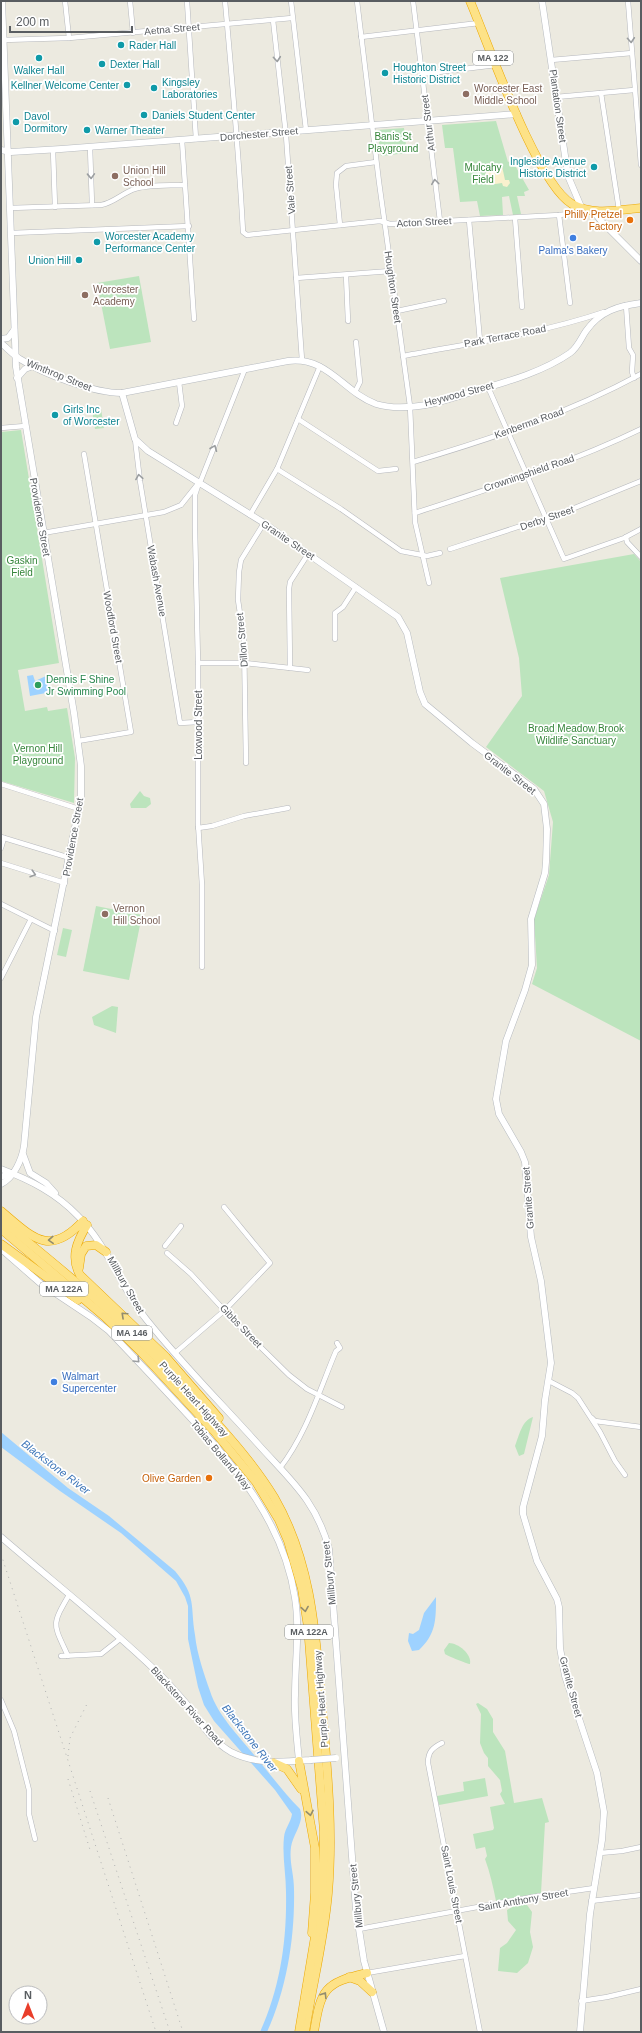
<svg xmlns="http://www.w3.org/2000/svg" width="642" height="2033" viewBox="0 0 642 2033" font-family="Helvetica,sans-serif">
	<rect width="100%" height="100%" fill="#eceae0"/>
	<!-- green -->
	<g fill="#bce4bd">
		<polygon points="496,121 508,162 512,160 529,190 524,192 525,196 517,196 521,214 513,215 509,196 502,197 503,215 480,216 477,201 460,202 453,148 445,148 442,125"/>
		<polygon points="404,128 407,153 381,156 377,130"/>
		<polygon points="139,276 151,342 110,349 97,283"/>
		<polygon points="101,409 104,428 95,429 92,410"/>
		<polygon points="21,430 59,663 18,670 25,711 47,707 48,711 67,708 75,758 74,803 1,781 1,432"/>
		<polygon points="634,554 641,562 641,1041 532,984 537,968 534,919 549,875 553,822 544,791 486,747 522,696 519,658 500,578"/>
		<polygon points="140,791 144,796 150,798 151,804 146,808 131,808 130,804"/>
		<polygon points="96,906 142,915 129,980 83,971"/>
		<polygon points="63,928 72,930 66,957 57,955"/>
		<polygon points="112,1006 118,1007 116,1033 94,1025 92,1017"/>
		<path d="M533,1417l-9,37 -5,2 -4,-10c4,-10 7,-26 18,-29z"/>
		<path d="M449,1643c9,0 23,11 21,21 -3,0 -22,-8 -25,-10l-1,-4z"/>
		<path d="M478,1703l9,6 6,10v13l12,19 9,52 28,-5 7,24 -4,1 -4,70 -45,8c-3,-15 -6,-28 -11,-42l2,-3 -2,-9 -9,2 -3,-15 20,-4 1,-2 -4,-21 15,-3 -5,-10 2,-3 -2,-11 -12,-14v-8l-4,-5 -4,-10 1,-29 -5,-10z"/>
		<polygon points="485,1778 488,1796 439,1805 437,1796 464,1791 463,1782"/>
		<polygon points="525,1902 532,1912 530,1932 533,1947 528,1963 517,1973 498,1971 500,1948 507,1943 516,1930 508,1921 507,1910 517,1904"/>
	</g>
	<!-- sand -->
	<path fill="#faf1ce" d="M497,165l5,1 3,14h4l1,3 -3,4 -4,-1 -1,-3 -14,2c-5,-9 -3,-19 9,-20z"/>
	<!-- water -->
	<g fill="#9ed2ff">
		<polygon points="33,675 35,681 46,676 48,689 46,693 30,696 27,676"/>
		<path d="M1,1432l67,56 41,28 66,55c22,26 15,34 20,64 2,19 9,39 15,56 8,25 29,45 45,65 15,18 29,37 45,53 5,13 -7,25 -9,38 -2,15 3,27 3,42 1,48 -7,99 -27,143h-7c20,-44 27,-91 26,-140 0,-18 -4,-37 -2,-55 1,-9 7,-15 8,-23l-17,-24 -61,-69 -10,-16 -6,-18 -10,-48v-33l-3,-9 -9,-16 -55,-48 -61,-42 -59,-44z"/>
		<path d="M436,1597c0,23 0,37 -17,53l-7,1 -4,-10 1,-8 4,1 6,-4 5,-17z"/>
	</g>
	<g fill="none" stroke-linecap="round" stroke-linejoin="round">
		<defs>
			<g id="street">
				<polyline points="65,1 69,38"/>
				<polyline points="130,1 133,33"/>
				<polyline points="187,1 196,139"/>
				<path d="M225,1c7,77 14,154 18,231l4,3 133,-14 10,3 169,-9 19,-2 4,-4"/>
				<polyline points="291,1 306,130"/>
				<polyline points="357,1 379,182 410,406 415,522 429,583"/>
				<polyline points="413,1 440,221"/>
				<polyline points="628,1 641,165"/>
				<polyline points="273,20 286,135 302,360"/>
				<polyline points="361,37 479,23"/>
				<polyline points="3,40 69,38 292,18"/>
				<polyline points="551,60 632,53"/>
				<polyline points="422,74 496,65"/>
				<polyline points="601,93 619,210"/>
				<polyline points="556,97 634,90"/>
				<polyline points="182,140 194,319"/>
				<polyline points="90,147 92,205"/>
				<polyline points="53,150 55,207"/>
				<path d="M10,208l91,-3c12,-2 19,-10 31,-15 16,-6 36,-4 53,-5"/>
				<polyline points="559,215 570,303"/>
				<polyline points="515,218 522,307"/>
				<polyline points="469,220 480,341"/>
				<polyline points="340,225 336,185 337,173 346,166 376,162"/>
				<polyline points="11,233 189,226"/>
				<polyline points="346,275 348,321"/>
				<polyline points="296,278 391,271"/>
				<polyline points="626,305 629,348 633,355 632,372 634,378"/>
				<polyline points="397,311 444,301"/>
				<path d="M403,356c68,-13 136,-22 201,-44"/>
				<polyline points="488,387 564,559 624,538 641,529"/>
				<polyline points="355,392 360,382 356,342"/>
				<polyline points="298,419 378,471 396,469"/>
				<polyline points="176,423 182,406 179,382"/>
				<polyline points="1,428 25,426"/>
				<polyline points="135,439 140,481 180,723 198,722"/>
				<path d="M413,462c78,-23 156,-49 228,-88"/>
				<polyline points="277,469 341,509 401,551 427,556 440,553"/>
				<polyline points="199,483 195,495 195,528 198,663 198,823 202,885 202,967"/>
				<path d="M415,513c76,-25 154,-49 226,-84"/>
				<polyline points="250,515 277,469 320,366"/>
				<polyline points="43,533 164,512 181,505 201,480 245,369"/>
				<polyline points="626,537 627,542 641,557"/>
				<polyline points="450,549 567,511 641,481"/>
				<polyline points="335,639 335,613 343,607 356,587"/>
				<polyline points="198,663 245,663 308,670"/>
				<polyline points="290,668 289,589 290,582 308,554"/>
				<polyline points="78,741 131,732 84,454"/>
				<polyline points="246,763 244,640 238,600 239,572 241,560 264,523"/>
				<polyline points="1,784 79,809"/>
				<polyline points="198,828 212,826 244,816 288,808"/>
				<polyline points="1,837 70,858"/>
				<polyline points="1,848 4,838"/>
				<polyline points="1,863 65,883"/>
				<polyline points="1,904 55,931"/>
				<polyline points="1,978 31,919"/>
				<polyline points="165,1246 181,1226"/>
				<polyline points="167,1253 191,1274 236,1323 289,1375 307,1389 342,1407"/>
				<polyline points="175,1353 225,1310 270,1263 224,1207"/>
				<polyline points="549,1381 572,1393 578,1398 600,1432 615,1461 625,1475"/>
				<polyline points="592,1418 595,1421 641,1427"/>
				<path d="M280,1468c27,-35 39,-77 56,-117l4,-3 -3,-5"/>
				<polyline points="61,1656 101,1654 120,1639"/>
				<path d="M68,1656c-15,-33 -17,-30 1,-61"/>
				<polyline points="1,1700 14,1731 29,1790 29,1814 35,1839"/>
				<path d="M442,1743c-10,5 -14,9 -14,20l52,269"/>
				<polyline points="600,1853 622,1851 641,1847"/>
				<polyline points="591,1901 641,1895"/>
				<polyline points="359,1929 532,1897 594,1888"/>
				<polyline points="367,1973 465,1956"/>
				<polyline points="581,2001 607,1997 641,1989"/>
			</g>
			<g id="secondary">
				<polyline points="542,1 568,176 582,209"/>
				<polyline points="1,150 11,152 61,149 517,114"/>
				<polyline points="594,212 602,222 641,261"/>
				<polyline points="1,339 8,338 14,330"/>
				<path d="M1,343c6,5 12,12 19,16 25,16 74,34 102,34l166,-32c40,-5 55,31 88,43 16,5 39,3 55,0 14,-3 29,-8 44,-13 31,-9 68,-19 95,-38 8,-6 11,-15 16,-22 14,-20 32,-25 55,-28"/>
				<polyline points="17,378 25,369 33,366"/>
				<polyline points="122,393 135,439 148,451 264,523 398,617 407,633 420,692 425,704 472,743 534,789 544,804 547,829 546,862 545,873 531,919 532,965 525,990 506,1041 496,1099 499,1114 521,1152 525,1162 531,1237 541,1281 551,1363 545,1400 542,1436 523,1507 523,1514 537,1561 557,1599 559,1607 560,1648 565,1676 597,1773 604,1812 602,1840 590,1914 580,2032"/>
				<polyline points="23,1154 30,1173 46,1183 55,1193"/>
				<path d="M1,1169c29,11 55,24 77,47 30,30 42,70 68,103 35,44 74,83 111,124 33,37 59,57 72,106l27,361 8,51 20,71"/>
				<polyline points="1,1177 11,1173"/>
				<path d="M1,1184c13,-6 21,-25 23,-38l12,-129 45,-219v-32l-7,-53 -58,-346 -14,-366"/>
				<path d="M1,1249l39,34 51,34 18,14c27,28 53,56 79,84 49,53 96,109 107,183 5,32 0,64 0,97 -1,22 2,44 4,66"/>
				<path d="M1,1537c51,44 105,86 154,133 13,12 24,25 35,38 12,17 22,33 41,44 26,13 53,10 80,8"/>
			</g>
			<g id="highway">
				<path d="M470,1c18,42 67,183 102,203 21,12 46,6 69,4"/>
				<path d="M1,1211c31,26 48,47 82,10"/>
				<path d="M1,1220c46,38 93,75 135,117 25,24 48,50 71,75 24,27 48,54 67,85 40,69 42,145 49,222 5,58 10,116 5,174 -4,47 -16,93 -23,139"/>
				<path d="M87,1225c-10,16 -17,32 -7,50l86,82 53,61"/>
				<polyline points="1,1229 105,1317 141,1352 214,1431 256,1482 279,1520 288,1541 302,1589 308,1627 324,1832 322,1895 299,2032"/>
				<polyline points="1,1244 78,1300"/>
				<polyline points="79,1268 81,1254 86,1246 96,1245 106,1252"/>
				<polyline points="299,1761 315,1848 315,1893 312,1933"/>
				<polyline points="274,1763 287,1769 301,1789"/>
				<polyline points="349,1977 360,1981 372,1992"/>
				<path d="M314,2032c7,-43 10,-49 53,-59"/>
			</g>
		</defs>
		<!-- street casing -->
		<use href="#street" stroke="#b6b8bd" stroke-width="5.5"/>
		<!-- secondary casing -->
		<use href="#secondary" stroke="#b6babf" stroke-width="7"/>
		<!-- highway casing -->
		<use href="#highway" stroke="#eca800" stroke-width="9"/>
		<!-- street -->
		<use href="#street" stroke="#fff" stroke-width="4.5"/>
		<!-- secondary -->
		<use href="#secondary" stroke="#fff" stroke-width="6"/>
		<!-- highway -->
		<use href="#highway" stroke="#fde287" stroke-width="8"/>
		<!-- rail -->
		<g stroke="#b2b3b3" stroke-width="1" stroke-dasharray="1 5" stroke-linecap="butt">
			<polyline points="1,1554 156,2032"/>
			<polyline points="68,1756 70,1738 88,1702"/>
			<polyline points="68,1779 91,1853"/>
			<polyline points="90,1791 170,2032"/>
			<polyline points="108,1798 183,2032"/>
		</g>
		<defs>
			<polyline id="secondary-bridge" points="311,1760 336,1758"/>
		</defs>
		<!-- secondary-bridge casing -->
		<use href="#secondary-bridge" stroke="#b6babf" stroke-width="7" stroke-linecap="butt"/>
		<!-- secondary-bridge -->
		<use href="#secondary-bridge" stroke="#fff" stroke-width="6"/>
	</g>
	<!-- one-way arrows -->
	<defs><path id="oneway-chevron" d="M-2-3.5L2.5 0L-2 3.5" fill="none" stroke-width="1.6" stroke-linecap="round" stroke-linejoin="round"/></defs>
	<g stroke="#9b9ea0">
		<use href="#oneway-chevron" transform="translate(631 40) rotate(86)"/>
		<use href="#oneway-chevron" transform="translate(277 59) rotate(85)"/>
		<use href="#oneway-chevron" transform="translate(91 176) rotate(88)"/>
		<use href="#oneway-chevron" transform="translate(435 182) rotate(-97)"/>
		<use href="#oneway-chevron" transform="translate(214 448) rotate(-68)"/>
		<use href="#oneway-chevron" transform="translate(139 477) rotate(-99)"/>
		<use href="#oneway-chevron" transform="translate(33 874) rotate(17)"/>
		<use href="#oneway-chevron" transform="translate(137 1360) rotate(46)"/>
	</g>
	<g stroke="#928c6e">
		<use href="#oneway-chevron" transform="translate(51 1240) rotate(177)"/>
		<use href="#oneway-chevron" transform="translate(124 1315) rotate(-137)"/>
		<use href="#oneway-chevron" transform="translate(305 1609) rotate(81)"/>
		<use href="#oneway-chevron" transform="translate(310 1813) rotate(79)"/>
		<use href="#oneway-chevron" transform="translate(324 1995) rotate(-58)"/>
	</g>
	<!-- markers -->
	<g fill="#0f9aa8" stroke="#fff" stroke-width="1.5">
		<circle cx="121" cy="45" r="4"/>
		<circle cx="39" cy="58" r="4"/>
		<circle cx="102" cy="64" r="4"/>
		<circle cx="385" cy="73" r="4"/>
		<circle cx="127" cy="85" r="4"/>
		<circle cx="154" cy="88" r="4"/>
		<circle cx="144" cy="115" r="4"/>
		<circle cx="16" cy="122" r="4"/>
		<circle cx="87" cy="130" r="4"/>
		<circle cx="594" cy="167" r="4"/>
		<circle cx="97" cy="242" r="4"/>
		<circle cx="79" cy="260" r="4"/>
		<circle cx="55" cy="415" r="4"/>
	</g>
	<g fill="#8d6e63" stroke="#fff" stroke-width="1.5">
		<circle cx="466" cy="94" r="4"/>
		<circle cx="115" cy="176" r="4"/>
		<circle cx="85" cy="295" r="4"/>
		<circle cx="105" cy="914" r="4"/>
	</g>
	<g fill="#e8710a" stroke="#fff" stroke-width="1.5">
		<circle cx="630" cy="220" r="4"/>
		<circle cx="209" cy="1478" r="4"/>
	</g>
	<g fill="#3f7fe0" stroke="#fff" stroke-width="1.5">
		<circle cx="573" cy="238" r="4"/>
		<circle cx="54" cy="1382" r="4"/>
	</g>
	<circle fill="#2e9e5b" stroke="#fff" stroke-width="1.5" cx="38" cy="685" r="4"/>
	<g text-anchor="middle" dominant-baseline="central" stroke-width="3.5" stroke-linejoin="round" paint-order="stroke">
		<!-- shield labels -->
		<g fill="#fff" stroke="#8b8e90" stroke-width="1">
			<rect x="473" y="51" width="40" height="14" rx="3"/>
			<rect x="40" y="1282" width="48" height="14" rx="3"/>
			<rect x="112" y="1326" width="40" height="14" rx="3"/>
			<rect x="285" y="1625" width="48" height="14" rx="3"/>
		</g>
		<g font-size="9" font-weight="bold" fill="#595d61">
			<text x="493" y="58">MA 122</text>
			<text x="64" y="1289">MA 122A</text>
			<text x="132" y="1333">MA 146</text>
			<text x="309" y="1632">MA 122A</text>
		</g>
		<!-- street labels -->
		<g font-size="10" fill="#595d61" stroke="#fff">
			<text transform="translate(172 29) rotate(-5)">Aetna Street</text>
			<text transform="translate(558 106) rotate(82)">Plantation Street</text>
			<text transform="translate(428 123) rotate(-97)">Arthur Street</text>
			<text transform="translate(259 134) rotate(-5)">Dorchester Street</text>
			<text transform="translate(290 190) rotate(-94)">Vale Street</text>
			<text transform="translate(424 222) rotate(-3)">Acton Street</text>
			<text transform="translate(393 287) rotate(82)">Houghton Street</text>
			<text transform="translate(505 336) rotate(-11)">Park Terrace Road</text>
			<text transform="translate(59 375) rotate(22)">Winthrop Street</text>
			<text transform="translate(459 394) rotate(-15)">Heywood Street</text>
			<text transform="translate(529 423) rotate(-20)">Kenberma Road</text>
			<text transform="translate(529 473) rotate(-19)">Crowningshield Road</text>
			<text transform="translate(40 517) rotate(80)">Providence Street</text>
			<text transform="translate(547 518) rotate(-19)">Derby Street</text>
			<text transform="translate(288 540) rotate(34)">Granite Street</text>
			<text transform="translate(157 581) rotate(80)">Wabash Avenue</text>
			<text transform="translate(113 627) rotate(80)">Woodford Street</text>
			<text transform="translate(242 640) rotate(-95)">Dillon Street</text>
			<text transform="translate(198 725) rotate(-90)">Loxwood Street</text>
			<text transform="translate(510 773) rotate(38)">Granite Street</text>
			<text transform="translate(73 837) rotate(-80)">Providence Street</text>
			<text transform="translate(528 1198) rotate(-94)">Granite Street</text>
			<text transform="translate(126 1285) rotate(60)">Millbury Street</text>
			<text transform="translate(241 1326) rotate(46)">Gibbs Street</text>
			<text transform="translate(194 1399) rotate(48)">Purple Heart Highway</text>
			<text transform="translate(221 1455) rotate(50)">Tobias Bolland Way</text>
			<text transform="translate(329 1573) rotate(-96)">Millbury Street</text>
			<text transform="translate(571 1687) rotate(75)">Granite Street</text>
			<text transform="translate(321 1699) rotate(-94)">Purple Heart Highway</text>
			<text transform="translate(187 1706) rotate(48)">Blackstone River Road</text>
			<text transform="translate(452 1884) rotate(79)">Saint Louis Street</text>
			<text transform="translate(356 1896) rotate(-96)">Millbury Street</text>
			<text transform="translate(523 1900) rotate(-10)">Saint Anthony Street</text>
		</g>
		<!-- culture labels -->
		<g font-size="10" fill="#0d838f" stroke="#fff" text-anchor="start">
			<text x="129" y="45">Rader Hall</text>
			<text x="110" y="64">Dexter Hall</text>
			<text x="393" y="67">Houghton Street<tspan x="393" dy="12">Historic District</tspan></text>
			<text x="39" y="70" text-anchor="middle">Walker Hall</text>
			<text x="162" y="82">Kingsley<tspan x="162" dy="12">Laboratories</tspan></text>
			<text x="119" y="85" text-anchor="end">Kellner Welcome Center</text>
			<text x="152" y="115">Daniels Student Center</text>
			<text x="24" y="116">Davol<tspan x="24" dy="12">Dormitory</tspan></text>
			<text x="95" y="130">Warner Theater</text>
			<text x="586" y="161" text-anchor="end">Ingleside Avenue<tspan x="586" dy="12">Historic District</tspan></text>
			<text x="105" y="236">Worcester Academy<tspan x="105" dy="12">Performance Center</tspan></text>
			<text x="71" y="260" text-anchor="end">Union Hill</text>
			<text x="63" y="409">Girls Inc<tspan x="63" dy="12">of Worcester</tspan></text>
		</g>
		<!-- education labels -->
		<g font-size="10" fill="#785e54" stroke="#fff" text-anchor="start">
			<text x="474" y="88">Worcester East<tspan x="474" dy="12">Middle School</tspan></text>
			<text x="123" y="170">Union Hill<tspan x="123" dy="12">School</tspan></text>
			<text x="93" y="289">Worcester<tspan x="93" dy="12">Academy</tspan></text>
			<text x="113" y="908">Vernon<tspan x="113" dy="12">Hill School</tspan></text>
		</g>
		<!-- park labels -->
		<g font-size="10" fill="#35853a" stroke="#fff">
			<text x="393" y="136">Banis St<tspan x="393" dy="12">Playground</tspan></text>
			<text x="483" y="167">Mulcahy<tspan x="483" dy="12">Field</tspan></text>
			<text x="22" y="560">Gaskin<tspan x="22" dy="12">Field</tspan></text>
			<text x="576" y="728">Broad Meadow Brook<tspan x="576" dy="12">Wildlife Sanctuary</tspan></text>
			<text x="38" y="748">Vernon Hill<tspan x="38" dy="12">Playground</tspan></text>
		</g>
		<!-- food labels -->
		<g font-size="10" fill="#c56008" stroke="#fff" text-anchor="end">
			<text x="622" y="214">Philly Pretzel<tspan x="622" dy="12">Factory</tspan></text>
			<text x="201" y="1478">Olive Garden</text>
		</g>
		<!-- shop labels -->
		<g font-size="10" fill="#366cbe" stroke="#fff">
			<text x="573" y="250">Palma's Bakery</text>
			<text x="62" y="1376" text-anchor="start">Walmart<tspan x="62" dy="12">Supercenter</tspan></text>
		</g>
		<!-- leisure labels -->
		<g font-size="10" fill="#27864d" stroke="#fff" text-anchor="start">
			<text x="46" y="679">Dennis F Shine<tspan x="46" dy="12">Jr Swimming Pool</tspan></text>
		</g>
		<!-- water labels -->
		<g font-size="11" font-style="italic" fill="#3f77b9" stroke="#fff">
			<text transform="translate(56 1467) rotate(37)">Blackstone River</text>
			<text transform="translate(250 1738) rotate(52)">Blackstone River</text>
		</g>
	</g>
	<!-- border -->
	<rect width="642" height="2033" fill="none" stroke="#595d61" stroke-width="4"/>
	<!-- north arrow -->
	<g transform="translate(28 2005)"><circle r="19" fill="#ffffff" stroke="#bdbec0"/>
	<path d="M0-3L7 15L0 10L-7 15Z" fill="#e93e2a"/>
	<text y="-6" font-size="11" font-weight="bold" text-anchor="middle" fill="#595d61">N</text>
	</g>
	<!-- scale -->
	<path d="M10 26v6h122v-6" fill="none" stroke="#595d61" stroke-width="2"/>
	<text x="16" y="26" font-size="12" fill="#595d61" stroke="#ffffff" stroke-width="3" paint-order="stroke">200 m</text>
</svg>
